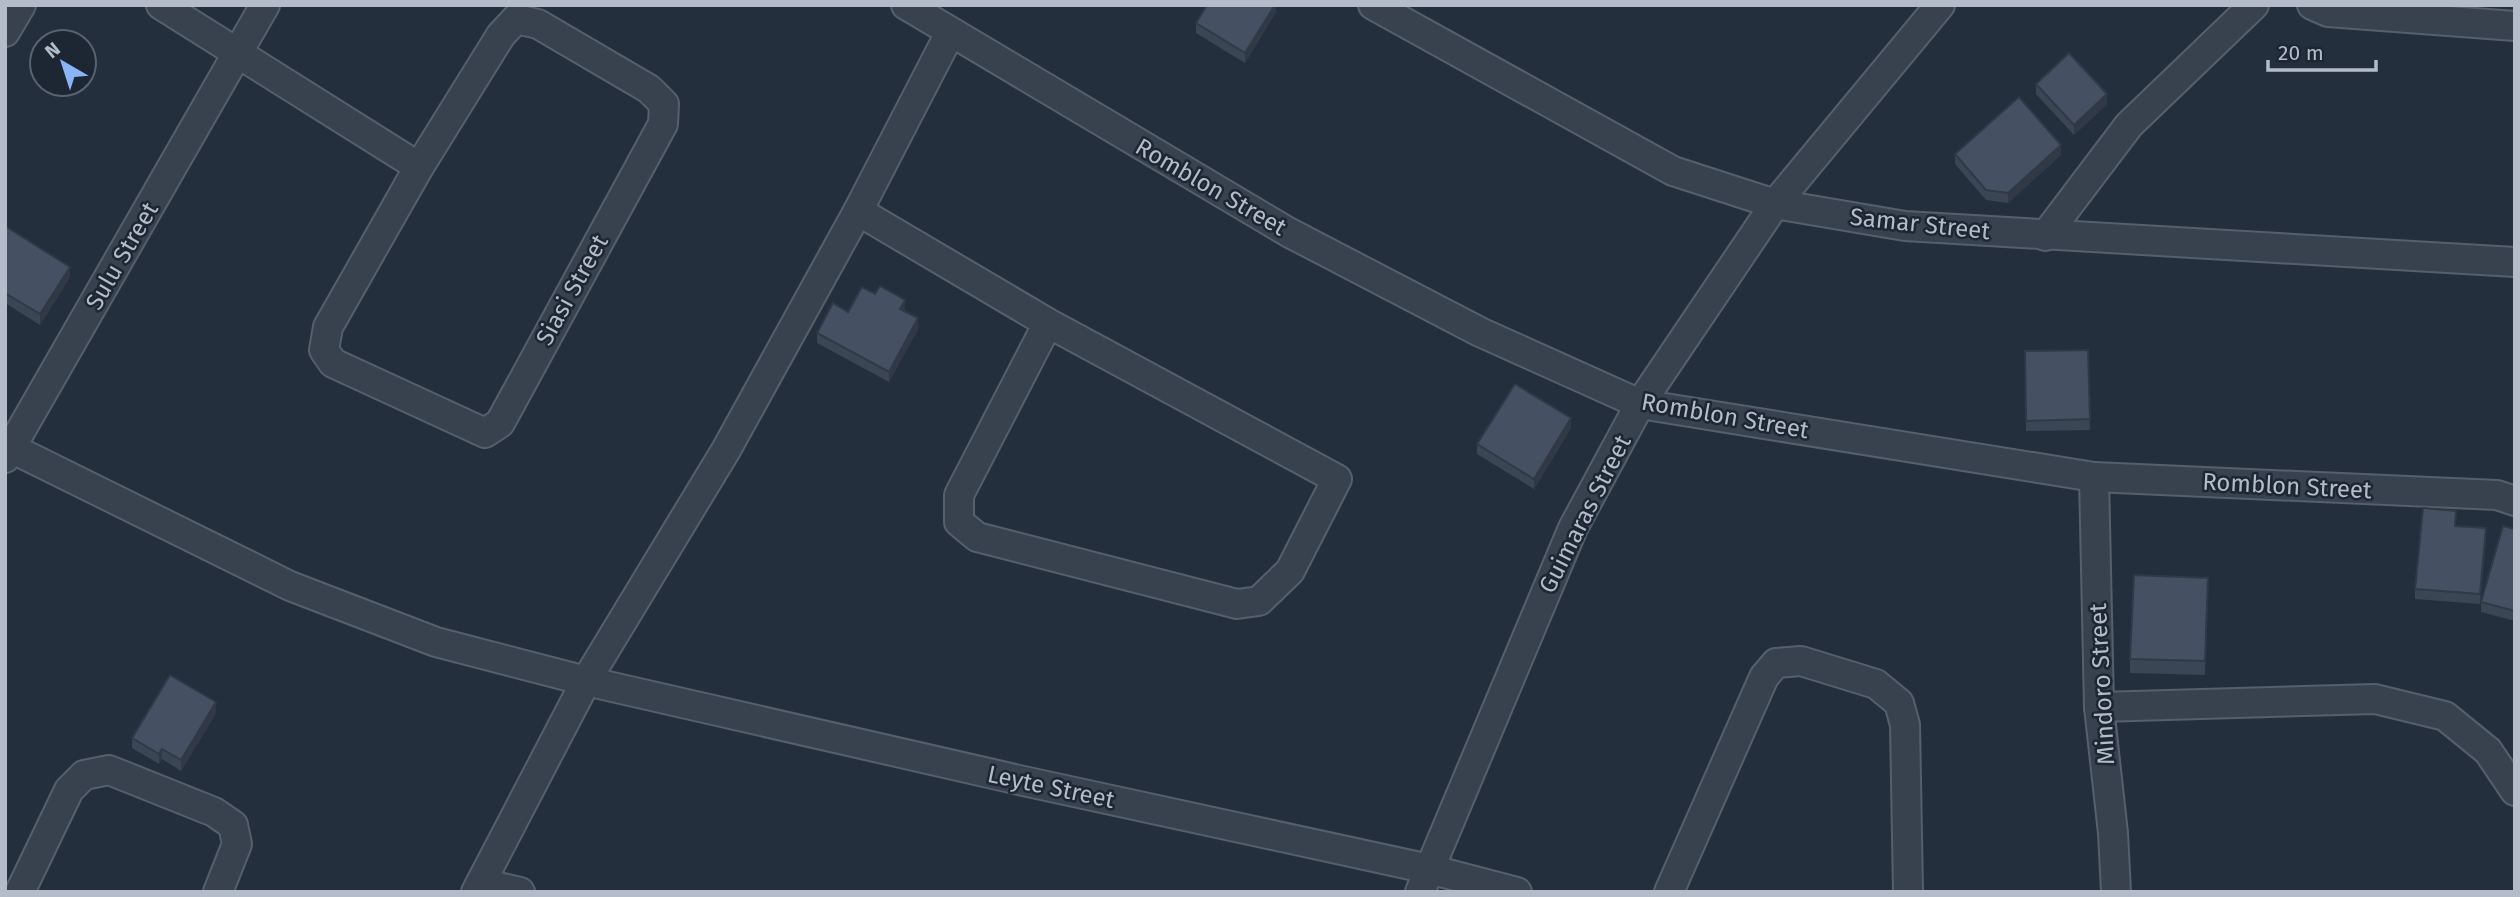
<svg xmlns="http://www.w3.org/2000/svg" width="2520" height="897" viewBox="0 0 2520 897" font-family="'Fira Sans',sans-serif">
	<rect width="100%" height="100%" fill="#242f3e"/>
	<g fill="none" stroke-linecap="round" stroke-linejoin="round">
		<defs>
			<g id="street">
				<polyline points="161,5 419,167"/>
				<polyline points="906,5 1288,232 1480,332 1640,404 2094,477 2497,495 2515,501"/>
				<polyline points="1373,5 1673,171 1775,204 1905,226 2515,262"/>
				<polyline points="2312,5 2328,12 2515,26"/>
				<polygon points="516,19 538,24 649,89 664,104 663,124 500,423 485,433 333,363 324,350 328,327 419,167 501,35"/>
				<polyline points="5,32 21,5"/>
				<polyline points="858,211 1048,323 1337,479 1290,571 1259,601 1237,604 977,537 959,522 959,495 1048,323"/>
				<polyline points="2045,236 2129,125 2254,5"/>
				<polyline points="5,445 290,586 436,642 586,681 1019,780 1429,869 1517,892"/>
				<polyline points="5,458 265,5"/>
				<polyline points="2094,477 2099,707 2113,833 2116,892"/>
				<polyline points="2099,707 2375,699 2445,716 2488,751 2515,791"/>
				<polyline points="481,883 520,892"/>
				<polyline points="20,892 69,790 84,775 109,770 214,812 233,825 237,844 218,892"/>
				<polyline points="476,892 586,681 726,450 858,211 950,33"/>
				<polyline points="1420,892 1573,528 1640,404 1775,204 1940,5"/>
				<polyline points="1669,892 1764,677 1776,663 1801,661 1876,684 1899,703 1905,725 1908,892"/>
			</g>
		</defs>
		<!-- street casing -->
		<use href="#street" stroke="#565f6c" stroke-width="32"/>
		<!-- street -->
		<use href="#street" stroke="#38414e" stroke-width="28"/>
	</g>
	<!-- wall -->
	<g fill="#3b4654">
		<polygon points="1276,5 1276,12 1245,63 1196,33 1196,23"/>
		<polygon points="2036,84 2107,104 2074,135 2036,94"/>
		<polygon points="1955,154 2061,155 2008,203 1986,200 1955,164"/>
		<polygon points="5,226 70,277 40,325 5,303"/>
		<polygon points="905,310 905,311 918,329 889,382 817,343 817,333 848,312"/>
		<polygon points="2088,350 2090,430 2026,431 2025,351"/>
		<polygon points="1571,428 1534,489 1477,454 1477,444"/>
		<polygon points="2455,526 2486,539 2480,604 2415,599 2415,589"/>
		<polygon points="2515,529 2515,621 2481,612 2481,602"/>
		<polygon points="2208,592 2205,675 2130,673 2130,659"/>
		<polygon points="216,713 181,771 162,759 159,764 132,748 132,738"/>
	</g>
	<!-- shaded-wall -->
	<g fill="#303945">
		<polygon points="1275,5 1276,5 1276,12 1245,63 1245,53"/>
		<polygon points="2107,94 2107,104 2074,135 2074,125"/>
		<polygon points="2061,145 2061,155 2008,203 2008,193"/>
		<polygon points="70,267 70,277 40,325 40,314"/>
		<polygon points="905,300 905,310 900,319 900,309"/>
		<polygon points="918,318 918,329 889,382 889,372"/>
		<polygon points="1571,418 1571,428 1534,489 1534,479"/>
		<polygon points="2486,528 2486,539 2480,604 2480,594"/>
		<polygon points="216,702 216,713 181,771 181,760"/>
		<polygon points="162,749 162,759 159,764 159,754"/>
	</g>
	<!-- building -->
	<g fill="#455162" stroke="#303945" stroke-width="2">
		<polygon points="1207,5 1275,5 1245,53 1196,23"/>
		<polygon points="2069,53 2107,94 2074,125 2036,84"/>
		<polygon points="2019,97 2061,145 2008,193 1986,190 1955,154"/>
		<polygon points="5,226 70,267 40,314 5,293"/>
		<polygon points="880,286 905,300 900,309 918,318 889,372 817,333 833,303 848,312 862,287 875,294"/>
		<polygon points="2088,350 2090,419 2026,421 2025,351"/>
		<polygon points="1515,384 1571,418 1534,479 1477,444"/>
		<polygon points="2423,508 2456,511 2455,526 2486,528 2480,594 2415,589"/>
		<polygon points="2503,526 2515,529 2515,611 2481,602"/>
		<polygon points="2134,575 2208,578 2205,661 2130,659"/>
		<polygon points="170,675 216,702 181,760 162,749 159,754 132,738"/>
	</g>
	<g text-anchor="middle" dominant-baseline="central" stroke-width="5" stroke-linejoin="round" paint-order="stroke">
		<!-- street labels -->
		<g font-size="24" fill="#b4bcc9" stroke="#1d2633">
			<text transform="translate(1211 187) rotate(30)">Romblon Street</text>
			<text transform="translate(1920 224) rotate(6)">Samar Street</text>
			<text transform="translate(122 256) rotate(-60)">Sulu Street</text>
			<text transform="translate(572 290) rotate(-61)">Siasi Street</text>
			<text transform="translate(1725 416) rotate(10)">Romblon Street</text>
			<text transform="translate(2287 486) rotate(3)">Romblon Street</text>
			<text transform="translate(1585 514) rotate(-63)">Guimaras Street</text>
			<text transform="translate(2102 684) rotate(-93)">Mindoro Street</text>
			<text transform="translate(1051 787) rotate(12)">Leyte Street</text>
		</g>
	</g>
	<!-- border -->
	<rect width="2520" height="897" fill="none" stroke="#b4bcc9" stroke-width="14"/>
	<!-- north arrow -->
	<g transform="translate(63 63) rotate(321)"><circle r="33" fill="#1d2633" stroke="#59626f" stroke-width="2"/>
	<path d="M0-5L12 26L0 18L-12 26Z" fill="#8ab4f8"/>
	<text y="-10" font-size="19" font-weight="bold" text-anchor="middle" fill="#b4bcc9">N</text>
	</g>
	<!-- scale -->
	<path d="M2268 60v10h108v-10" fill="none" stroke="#b4bcc9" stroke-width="3.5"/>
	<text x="2278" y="60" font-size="21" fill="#b4bcc9" stroke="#1d2633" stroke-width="5" paint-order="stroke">20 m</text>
</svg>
